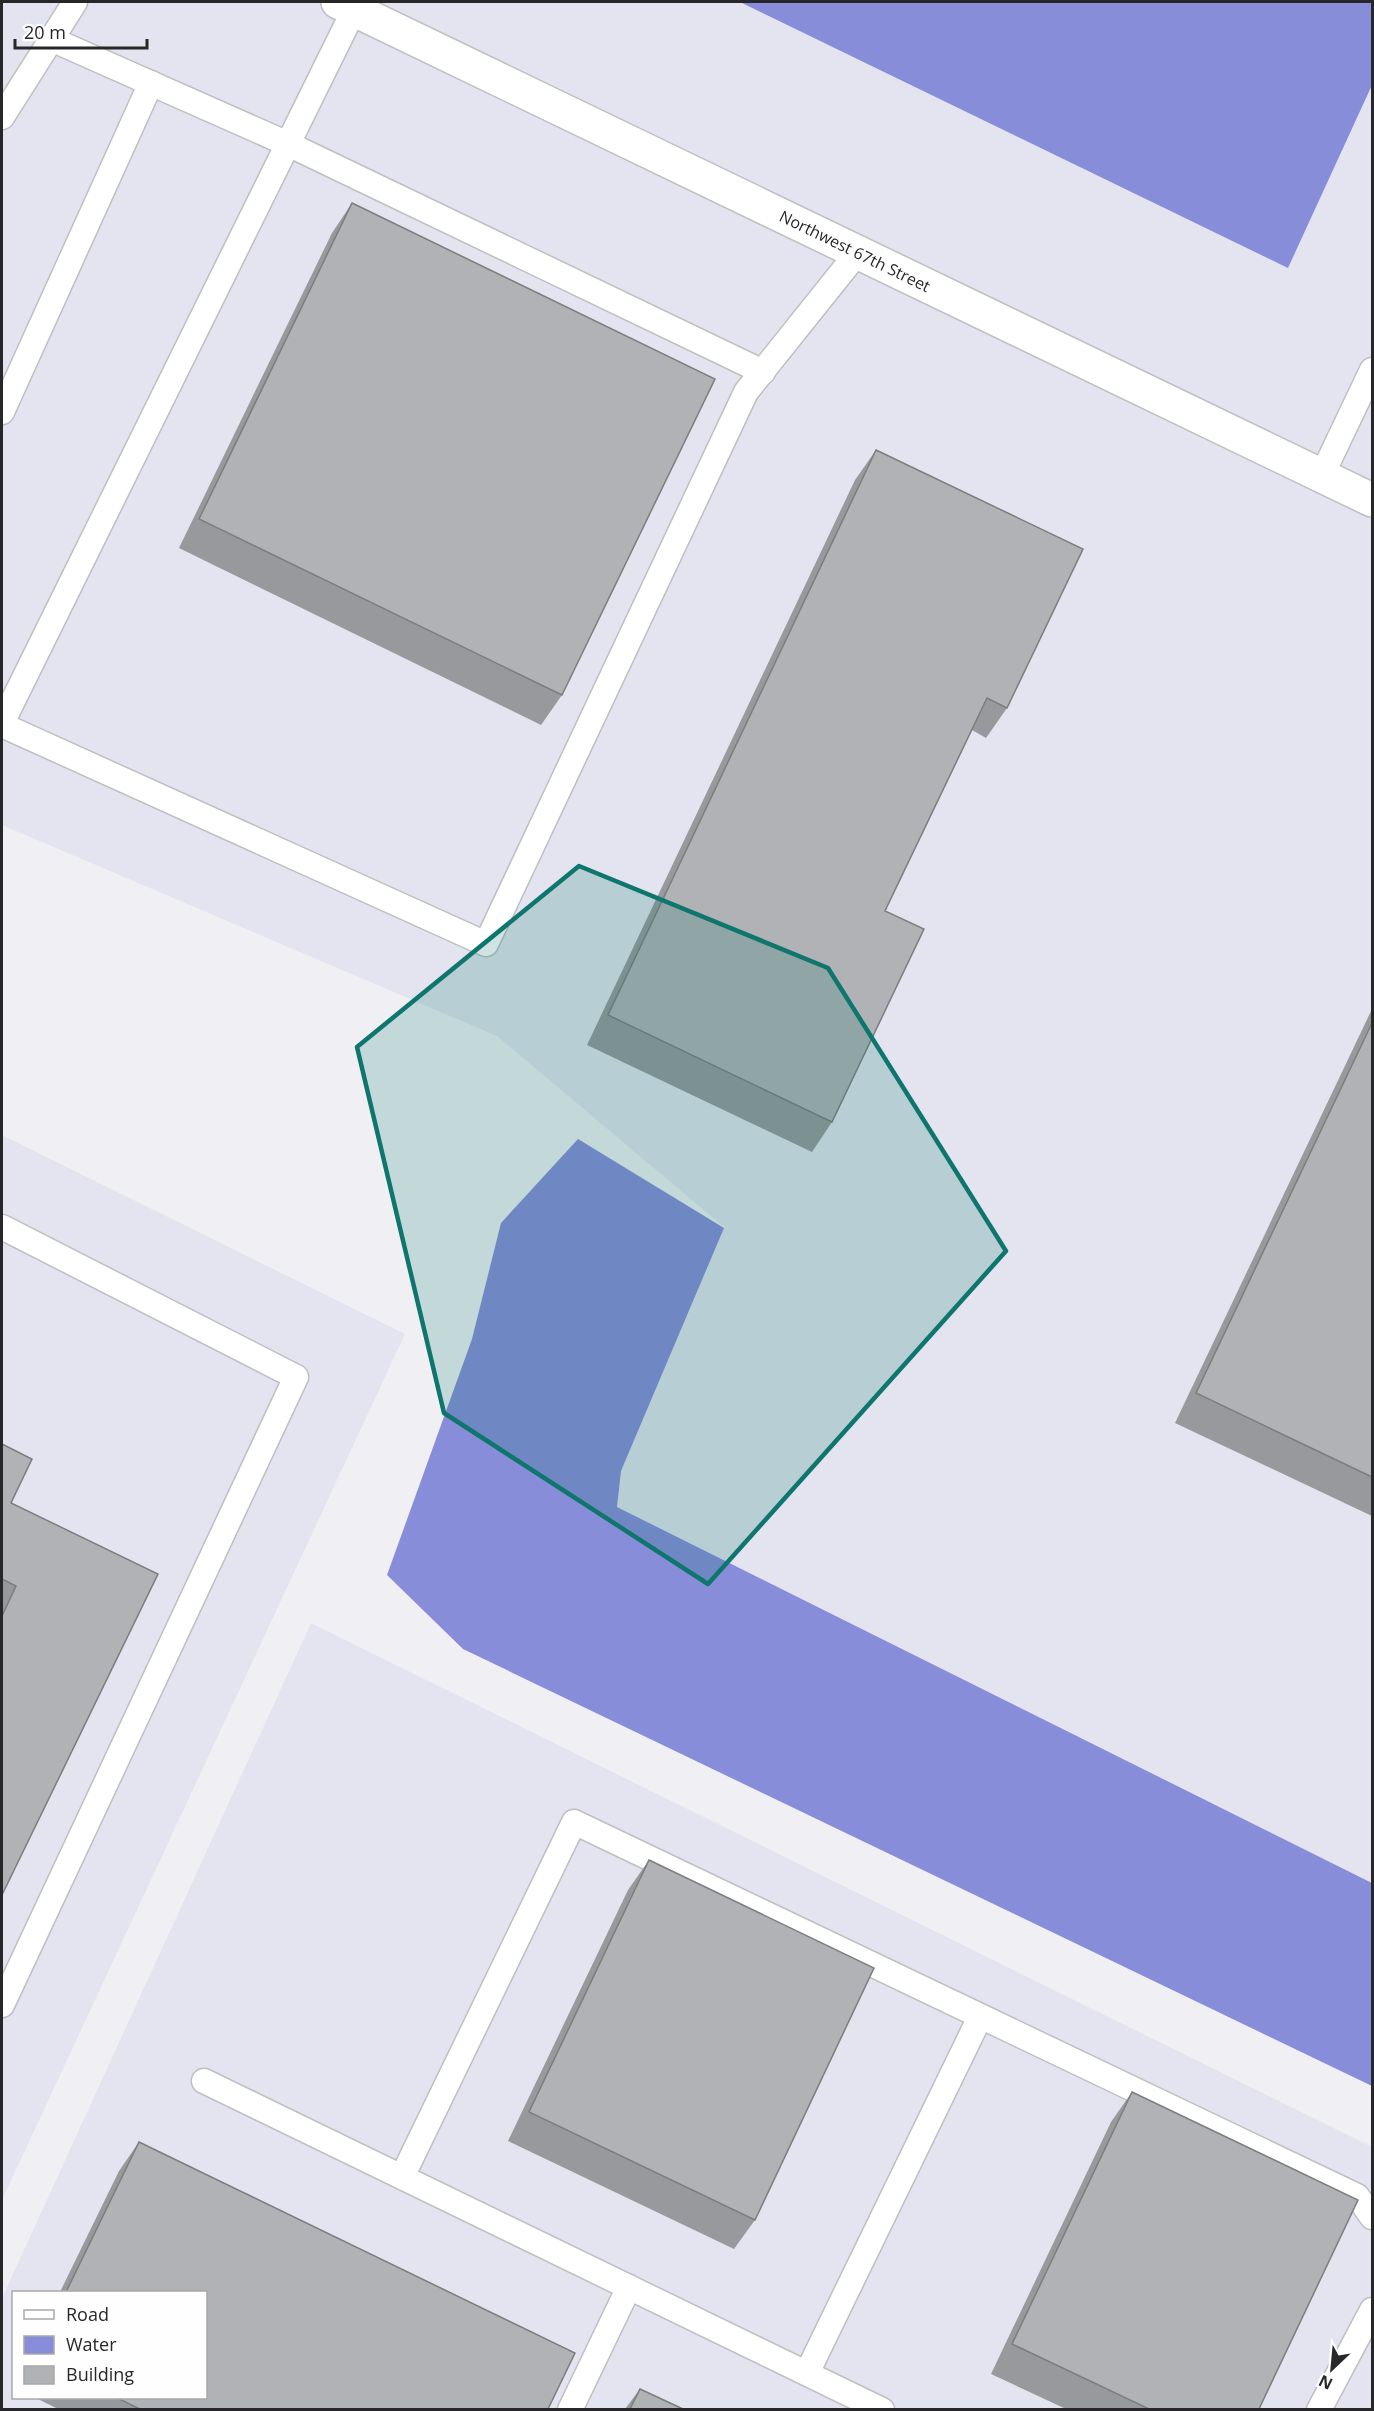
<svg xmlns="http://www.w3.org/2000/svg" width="1374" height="2411" viewBox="0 0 1374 2411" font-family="'Open Sans',sans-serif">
	<rect width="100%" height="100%" fill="#f0f0f4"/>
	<!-- built -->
	<g fill="#e3e4ef" fill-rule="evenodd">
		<polygon points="2,2 1372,2 1372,1883 617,1507 621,1471 724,1227 497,1036 2,825"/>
		<polygon points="2,1135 405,1334 2,2200"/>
		<path d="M311,1623l1061,524v262l-1370,1v-112zM14,2292h192v106h-192z"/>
	</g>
	<!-- water -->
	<g fill="#888dd9">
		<polygon points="740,2 1372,2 1372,85 1288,268"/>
		<polygon points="578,1139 724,1228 621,1471 617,1507 1372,1883 1372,2086 463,1649 387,1575 472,1339 501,1223"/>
	</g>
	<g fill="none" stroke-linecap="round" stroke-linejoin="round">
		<defs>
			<g id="lane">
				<polyline points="51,39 288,144 763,372"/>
				<polyline points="2,117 75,2"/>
				<polyline points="2,412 151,83"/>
				<polyline points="1322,475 1372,370"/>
				<polyline points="2,723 354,10"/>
				<polyline points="2,725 486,944 746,392 858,252"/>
				<polyline points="2,1227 296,1377 2,2005"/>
				<polyline points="204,2081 882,2410"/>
				<polyline points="402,2177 574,1822 1357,2196 1372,2217"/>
				<polyline points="807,2373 980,2017"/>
				<polyline points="570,2410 629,2287"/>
				<polyline points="1319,2410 1372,2310"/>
			</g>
			<polyline id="street" points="338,2 1372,500"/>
		</defs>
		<!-- lane casing -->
		<use href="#lane" stroke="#bebfc2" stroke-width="27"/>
		<!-- street casing -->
		<use href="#street" stroke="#bebfc2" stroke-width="36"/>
		<!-- lane -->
		<use href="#lane" stroke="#fff" stroke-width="24"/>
		<!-- street -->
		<use href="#street" stroke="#fff" stroke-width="33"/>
	</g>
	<!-- wall -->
	<g fill="#98999c">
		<polygon points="352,203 562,695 541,725 179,548 332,233"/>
		<polygon points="876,450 1007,708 986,738 972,730 885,911 832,1122 812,1152 587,1045 855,480"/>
		<polygon points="1372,1009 1372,1516 1175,1423"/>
		<polygon points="2,1444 11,1503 158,1574 2,1895"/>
		<polygon points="649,1860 755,2220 734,2249 508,2141 628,1890"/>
		<polygon points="1132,2092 1259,2409 1066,2409 991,2374 1111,2122"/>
		<polygon points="139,2142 548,2409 58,2409 34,2397 206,2397 206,2292 60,2292 119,2171"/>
		<polygon points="640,2389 683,2409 625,2409"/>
	</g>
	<!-- building -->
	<g fill="#b1b2b5" stroke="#7c7d7f" stroke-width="1.5">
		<polygon points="352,203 715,379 562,695 199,519"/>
		<polygon points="876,450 1083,549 1007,708 987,698 885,911 924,929 832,1122 608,1015"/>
		<polygon points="1372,1023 1372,1477 1196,1393"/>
		<polygon points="2,1444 32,1459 11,1503 158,1574 2,1895 2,1616 16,1586 2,1579"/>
		<polygon points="649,1860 874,1968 755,2220 529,2112"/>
		<polygon points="1132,2092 1358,2200 1259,2409 1149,2409 1012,2344"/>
		<polygon points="139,2142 575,2353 548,2409 140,2409 115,2397 206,2397 206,2292 66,2292"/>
		<polygon points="640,2389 683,2409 630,2409"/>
	</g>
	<!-- marked area -->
	<path fill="#0f766e" fill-opacity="0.2" stroke="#0f766e" stroke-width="4.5" stroke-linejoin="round" d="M579,866l249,102 178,283 -298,333 -264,-171 -87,-366z"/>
	<g text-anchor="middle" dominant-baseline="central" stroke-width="5" stroke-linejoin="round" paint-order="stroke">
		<!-- street labels -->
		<g font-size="16" fill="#272729" stroke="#fefeff">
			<text transform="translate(855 251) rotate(26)">Northwest 67th Street</text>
		</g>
	</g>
	<!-- border -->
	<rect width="1374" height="2411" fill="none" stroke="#272729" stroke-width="6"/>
	<!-- legend -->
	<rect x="12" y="2291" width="195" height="108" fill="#fefeff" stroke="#a8a8a9" stroke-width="1.5"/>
	<rect x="24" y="2310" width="30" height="9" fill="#ffffff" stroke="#a8a8a9" stroke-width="1.5"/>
	<text x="66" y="2321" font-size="18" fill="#272729">Road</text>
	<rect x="24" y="2336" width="30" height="18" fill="#888dd9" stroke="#a8a8a9" stroke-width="1.5"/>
	<text x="66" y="2351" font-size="18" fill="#272729">Water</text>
	<rect x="24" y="2366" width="30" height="18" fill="#b1b2b5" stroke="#a8a8a9" stroke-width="1.5"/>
	<text x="66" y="2381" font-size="18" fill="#272729">Building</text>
	<!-- north arrow -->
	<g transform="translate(1332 2369) rotate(206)" stroke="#fefeff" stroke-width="4.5" paint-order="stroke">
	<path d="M0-4.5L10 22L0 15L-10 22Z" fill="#272729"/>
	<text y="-9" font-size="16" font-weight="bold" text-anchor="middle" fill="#272729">N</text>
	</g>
	<!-- scale -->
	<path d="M15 39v9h132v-9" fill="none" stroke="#272729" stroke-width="3"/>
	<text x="24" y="39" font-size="18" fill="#272729" stroke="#fefeff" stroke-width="4.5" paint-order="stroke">20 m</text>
</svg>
